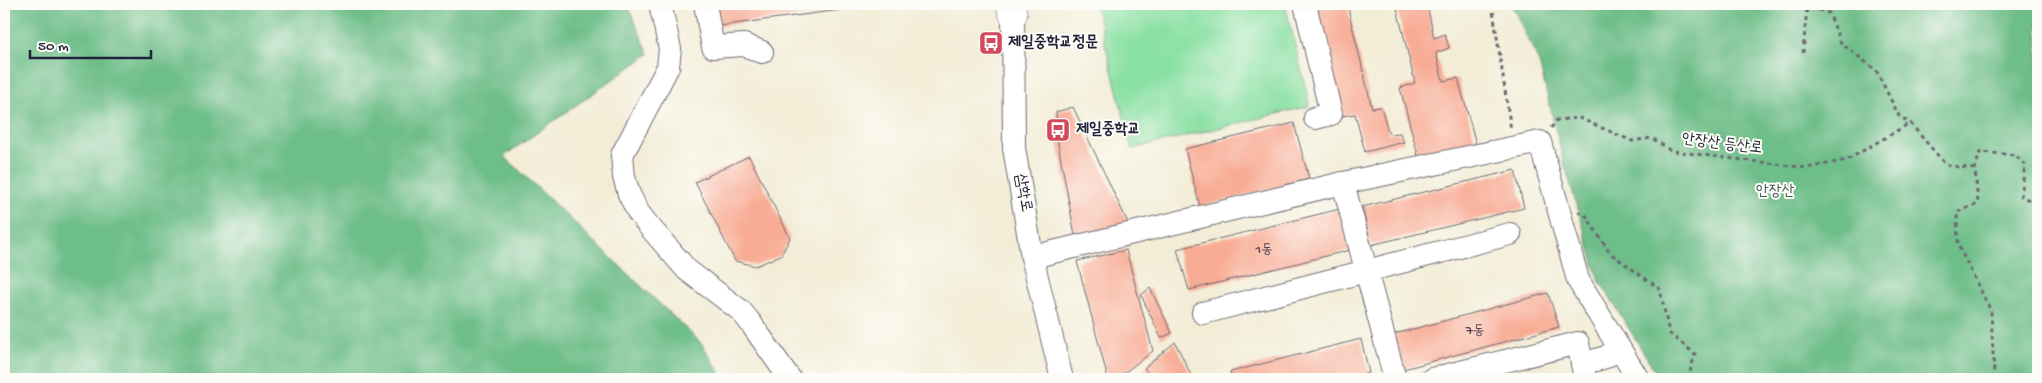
<svg xmlns="http://www.w3.org/2000/svg" width="2042" height="383" viewBox="0 0 2042 383" font-family="'Gochi Hand','Poor Story',sans-serif">
	<rect width="100%" height="100%" fill="#fdfcf7"/>
	<filter id="ink" filterUnits="userSpaceOnUse"><feTurbulence type="fractalNoise" baseFrequency=".02" numOctaves="2"/><feDisplacementMap in="SourceGraphic" scale="10" xChannelSelector="R" yChannelSelector="G"/><feConvolveMatrix kernelMatrix="1 2 1 2 8 2 1 2 1" color-interpolation-filters="sRGB"/></filter>
	<filter id="wash" filterUnits="userSpaceOnUse"><feTurbulence type="fractalNoise" baseFrequency=".0096" numOctaves="4" result="noise"/><feDisplacementMap in="SourceGraphic" scale="20" xChannelSelector="R" yChannelSelector="G"/><feGaussianBlur stdDeviation="1.12" result="paint"/><feColorMatrix in="noise" values="0 0 0 0 0 0 0 0 0 0 0 0 0 0 0 0 0 1.4 0 .05"/><feComposite in="paint" operator="in"/></filter>
	<g filter="url(#wash)">
		<rect width="100%" height="100%" fill="#f3edd7"/>
		<!-- green -->
		<polygon fill="#89e0a3" stroke="#56816f" points="1095,4 1285,4 1310,106 1132,149"/>
		<!-- forest -->
		<g fill="#6ebe89" stroke="#487062">
			<polygon points="4,4 627,4 649,54 504,156 702,344 724,379 4,379"/>
			<polygon points="1511,4 2038,4 2038,379 1660,379 1599,280 1564,163 1539,62"/>
		</g>
		<g id="blocks">
			<!-- building -->
			<g fill="#f8ac95">
				<polygon points="716,4 869,4 870,6 719,26"/>
				<polygon points="1316,4 1347,4 1372,108 1381,107 1389,134 1400,133 1404,142 1365,152 1355,114 1342,116"/>
				<polygon points="1396,4 1427,4 1434,38 1445,34 1449,48 1436,53 1443,81 1458,78 1476,144 1419,159 1400,88 1415,83"/>
				<polygon points="1073,107 1131,229 1076,241 1058,144 1056,112"/>
				<polygon points="1294,123 1309,179 1200,207 1185,149"/>
				<polygon points="749,156 790,238 781,255 756,266 735,261 695,182"/>
				<polygon points="1515,170 1524,208 1371,245 1362,207"/>
				<polygon points="1340,209 1350,250 1189,290 1177,249"/>
				<polygon points="1126,250 1153,351 1116,379 1108,379 1077,261"/>
				<polygon points="1150,288 1172,333 1161,338 1141,295"/>
				<polygon points="1548,293 1559,327 1400,370 1391,335"/>
				<polygon points="1361,339 1369,373 1343,379 1232,379 1230,372"/>
				<polygon points="1175,342 1193,379 1153,379 1144,368"/>
			</g>
		</g>
	</g>
	<g filter="url(#ink)">
		<use href="#blocks" fill-opacity="0" stroke="#6b6972" stroke-width="1"/>
		<g fill="none" stroke-linecap="round" stroke-linejoin="round">
			<defs>
				<g id="minor">
					<polyline points="660,4 670,49 668,67 622,155 624,177 629,194 638,212 648,225 687,270 741,311 750,322 790,379"/>
					<polyline points="705,4 713,47 744,45 762,52"/>
					<polyline points="1013,4 1014,148 1032,257 1062,379"/>
					<polyline points="1305,4 1331,114 1315,118"/>
					<polyline points="1343,183 1395,379"/>
					<polyline points="1032,257 1343,183 1540,142 1578,280 1638,379"/>
					<polyline points="1203,313 1510,234"/>
					<polyline points="1582,364 1606,357 1619,348"/>
					<polyline points="1432,379 1578,343 1585,379"/>
				</g>
				<polyline id="major" points="1010,4 1013,14"/>
			</defs>
			<!-- minor casing -->
			<use href="#minor" stroke="#6b6972" stroke-width="24"/>
			<!-- major casing -->
			<use href="#major" stroke="#6b6972" stroke-width="29"/>
			<!-- path -->
			<g stroke="#6b6972" stroke-width="3" stroke-dasharray="4 4" stroke-linecap="butt">
				<polyline points="1492,4 1511,130"/>
				<polyline points="1804,4 1807,7 1829,13 1841,43 1876,70 1899,116 1910,123 1946,165 1975,169"/>
				<polyline points="1803,53 1807,7"/>
				<polyline points="1551,128 1557,120 1579,118 1632,141 1652,138 1671,151 1807,168 1847,160 1910,123"/>
				<polyline points="1578,212 1585,214 1610,253 1660,289 1669,333 1695,354 1688,379"/>
				<polyline points="1992,379 1994,374 1991,311 1958,245 1957,212 1978,204 1975,169 1980,152 2015,155 2025,165 2021,196 2038,204"/>
			</g>
			<!-- minor -->
			<use href="#minor" stroke="#fff" stroke-width="22"/>
			<!-- major -->
			<use href="#major" stroke="#fff" stroke-width="28"/>
		</g>
	</g>
	<!-- icons -->
	<defs>
		<symbol id="bus-square" viewBox="-11 -11 22 22"><rect x="-9" y="-9" width="18" height="18" rx="4" fill="#d1495b" stroke="#fdfcf7"/><path d="M-5-6H5V4H4V6H2V4H-2V6H-4V4H-5ZM-3.5-4V0h7V-4ZM-3.5 1.2v1.5H-2V1.2ZM2 1.2v1.5H3.5V1.2Z" fill="#fff"/></symbol>
	</defs>
	<g fill-rule="evenodd">
		<use href="#bus-square" x="977" y="29" width="28" height="28"/>
		<use href="#bus-square" x="1044" y="116" width="28" height="28"/>
	</g>
	<g text-anchor="middle" dominant-baseline="central" stroke-width="4" stroke-linejoin="round" paint-order="stroke">
		<!-- number labels -->
		<g font-size="14" fill="#584452">
			<text x="1264" y="250">1동</text>
			<text x="1475" y="331">7동</text>
		</g>
		<!-- poi labels -->
		<g font-size="16" font-weight="bold" fill="#22223b" stroke="#fdfcf7" text-anchor="start">
			<text x="1008" y="43">제일중학교정문</text>
			<text x="1076" y="130">제일중학교</text>
		</g>
		<!-- street labels -->
		<g font-size="16" fill="#22223b" stroke="#fdfcf7">
			<text transform="translate(1722 145) rotate(7)">안장산 등산로</text>
			<text transform="translate(1022 193) rotate(80)">삼학로</text>
		</g>
		<!-- park labels -->
		<g font-size="16" fill="#415b5a" stroke="#fdfcf7">
			<text x="1775" y="192">안장산</text>
		</g>
	</g>
	<!-- margin -->
	<rect width="2042" height="383" fill="none" stroke="#fdfcf7" stroke-width="20"/>
	<!-- scale -->
	<path d="M30 50v8h121v-8" fill="none" stroke="#22223b" stroke-width="2.5"/>
	<text x="38" y="50" font-size="15" fill="#22223b" stroke="#fdfcf7" stroke-width="4" paint-order="stroke">50 m</text>
</svg>
